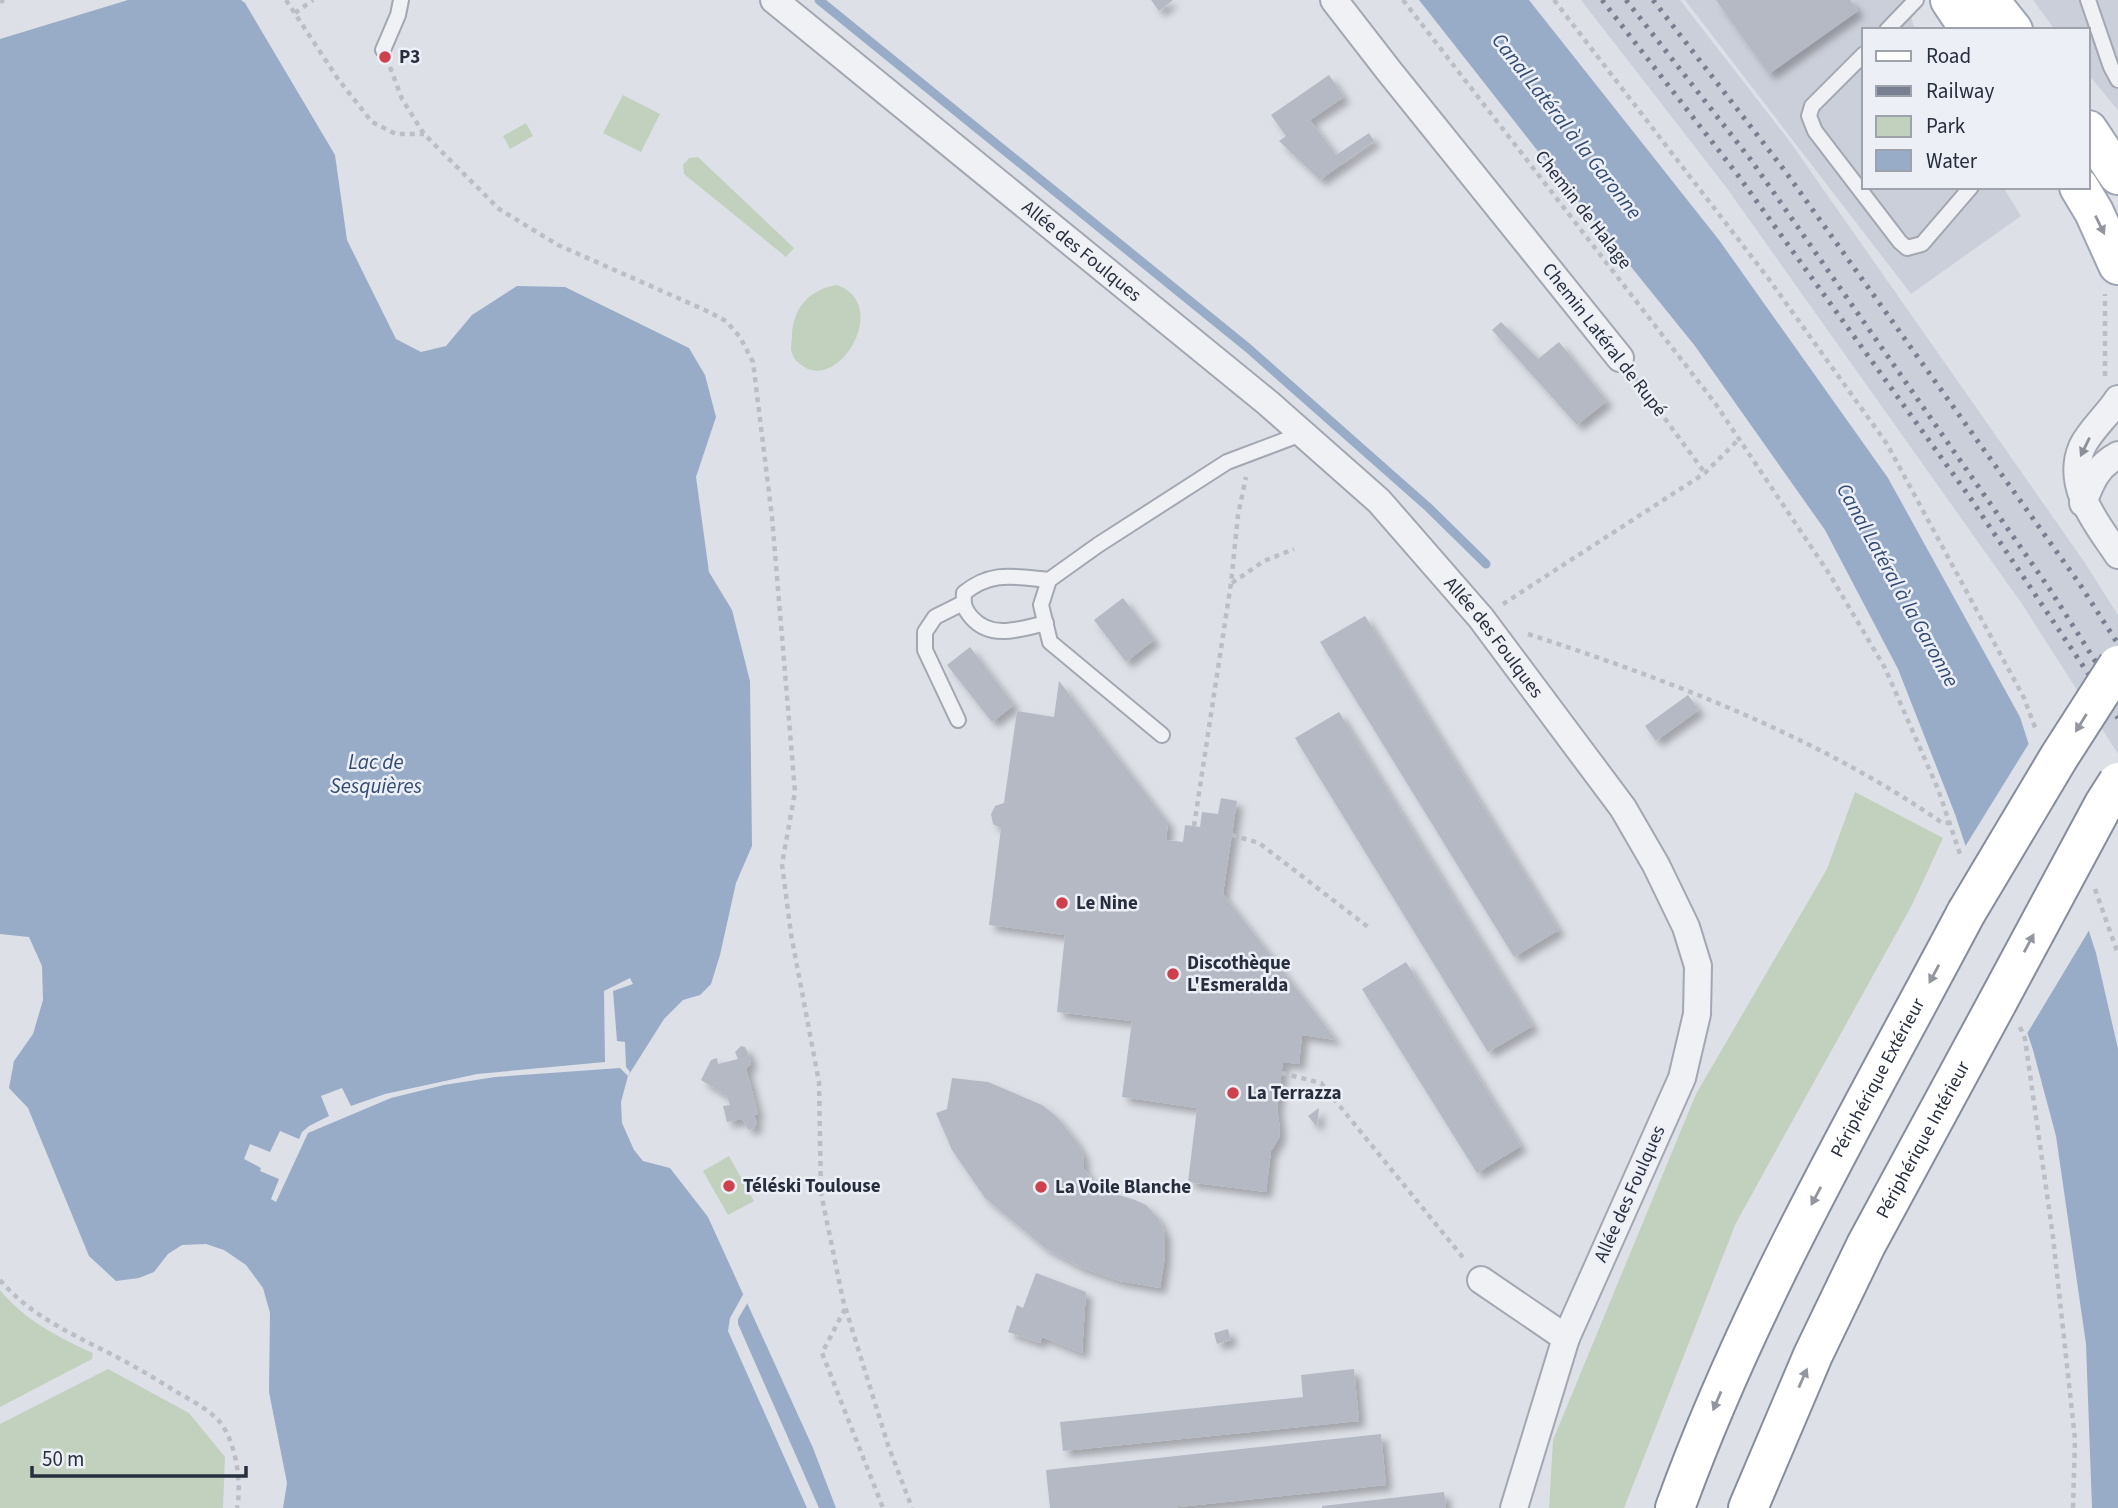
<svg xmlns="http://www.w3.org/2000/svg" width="2118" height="1508" viewBox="0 0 2118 1508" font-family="'Source Sans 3',sans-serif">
	<defs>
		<filter id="shadow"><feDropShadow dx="6" dy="6" stdDeviation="3.5" flood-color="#0004"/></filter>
	</defs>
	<rect width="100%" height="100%" fill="#dde0e7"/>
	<!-- built -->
	<g fill="#cbcfd9">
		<polygon points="1581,0 1680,0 1788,139 2083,560 2118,615 2118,754 2022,604 1726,187"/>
		<polygon points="1685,0 1906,0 1915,30 1864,30 1864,187 2003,187 2021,216 1911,294"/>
		<polygon points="2033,0 2118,0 2118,110 2088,74 2088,30 2055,30"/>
	</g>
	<!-- green -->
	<g fill="#c2d1be">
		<polygon points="623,95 660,114 641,152 603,133"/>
		<polygon points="526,123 533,136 510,149 503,136"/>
		<polygon points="698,157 794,248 786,257 684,174 683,165 689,158"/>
		<path d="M837,285c53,19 5,102 -31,83 -6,-4 -12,-7 -14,-15 -2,-5 0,-12 0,-16 0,-29 18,-48 45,-52z"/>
		<polygon points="1855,792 1943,838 1912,905 1736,1223 1624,1508 1549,1508 1553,1440 1696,1094 1827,869"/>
		<polygon points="729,1156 754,1201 728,1215 703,1171"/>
		<path d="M0,1290c23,29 59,48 93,63l-1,6 -92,48z"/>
		<polygon points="108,1369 189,1413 225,1457 223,1508 0,1508 0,1424"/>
	</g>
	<!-- water -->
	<g fill="#98acc7">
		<polygon points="128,0 241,0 245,3 335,155 347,240 396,339 421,352 446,346 472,315 517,286 565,287 689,348 705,375 716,417 696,477 709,572 732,610 750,681 752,846 736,883 720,955 711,984 700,995 683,1000 664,1019 628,1076 621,1102 622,1123 634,1150 643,1161 670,1168 708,1217 813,1448 836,1508 283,1508 287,1483 269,1392 270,1313 263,1288 246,1265 224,1250 206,1244 182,1245 168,1254 154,1272 139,1278 116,1281 89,1256 28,1108 9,1088 14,1061 33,1034 43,1000 42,966 29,937 0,934 0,39"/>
		<polygon points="1419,0 1529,0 1719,240 1888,478 2020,717 2096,953 2118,1049 2118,1508 2092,1508 2086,1344 2056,1136 2033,1050 1955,814 1898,669 1825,530 1695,346 1552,169"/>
	</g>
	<!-- pier -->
	<g fill="#dde0e7">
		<polygon points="2031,740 2091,927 2025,1037 1963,850"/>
		<polygon points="630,978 633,984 613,991 617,1041 625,1042 626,1067 630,1072 628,1076 620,1068 495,1077 444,1085 391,1098 308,1133 276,1202 271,1199 279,1179 260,1171 261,1168 244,1159 250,1144 270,1152 280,1131 299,1139 302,1132 309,1126 329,1116 321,1096 342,1088 351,1106 385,1094 477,1074 605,1062 604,991"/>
		<polygon points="744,1293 748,1302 738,1319 738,1324 819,1508 807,1508 728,1331 730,1318"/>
	</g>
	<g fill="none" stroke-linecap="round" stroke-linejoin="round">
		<!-- stream -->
		<polyline stroke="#98acc7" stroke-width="9" points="819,0 1248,348 1428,507 1486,564"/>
	</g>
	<!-- building -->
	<g fill="#b4b9c4" filter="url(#shadow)">
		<polygon points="1151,0 1173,0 1159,11"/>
		<polygon points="1716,0 1850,0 1858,11 1769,74"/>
		<polygon points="1329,75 1344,97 1310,120 1336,155 1369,133 1374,141 1320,180 1279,141 1286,136 1271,115"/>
		<polygon points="1501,322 1538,359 1559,342 1607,401 1577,425 1492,330"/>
		<polygon points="1123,598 1154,640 1126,662 1094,620"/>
		<polygon points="1365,616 1559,930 1514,957 1320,642"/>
		<polygon points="970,647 1014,705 992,722 947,665"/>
		<polygon points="1059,681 1168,823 1166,840 1183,842 1185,825 1200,827 1202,812 1218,814 1221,798 1237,801 1223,894 1336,1040 1302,1035 1299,1064 1283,1062 1277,1108 1280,1129 1279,1138 1271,1151 1266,1192 1188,1182 1197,1108 1122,1097 1132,1021 1057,1012 1065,935 989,925 1001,828 993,824 991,814 995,806 1004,803 1017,711 1054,717"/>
		<polygon points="1688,695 1699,710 1656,741 1645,726"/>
		<polygon points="1339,712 1533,1026 1488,1052 1295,738"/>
		<polygon points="1406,962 1521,1146 1477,1173 1362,989"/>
		<polygon points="741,1046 745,1047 749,1055 751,1064 746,1068 758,1114 754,1115 757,1123 754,1128 749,1130 742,1119 727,1122 723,1106 730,1105 727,1096 701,1080 711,1060 717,1058 718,1064 738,1059 735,1052"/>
		<polygon points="952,1078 988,1082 1042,1105 1057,1117 1076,1141 1083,1154 1084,1169 1092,1179 1115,1194 1135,1200 1146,1205 1158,1218 1165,1233 1165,1256 1160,1288 1120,1281 1080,1267 1045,1248 985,1198 952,1150 936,1113 947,1109"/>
		<polygon points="1319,1108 1317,1127 1308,1116"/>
		<polygon points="1036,1273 1086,1292 1082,1353 1042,1337 1040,1343 1008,1332 1017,1305 1023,1308"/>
		<polygon points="1228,1329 1231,1340 1217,1344 1214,1333"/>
		<polygon points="1354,1369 1359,1421 1063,1451 1060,1422 1303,1397 1301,1375"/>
		<polygon points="1381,1434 1386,1485 1169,1508 1050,1508 1046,1470"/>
		<polygon points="1444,1492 1446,1508 1322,1508 1322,1506"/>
	</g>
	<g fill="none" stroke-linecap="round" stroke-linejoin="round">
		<defs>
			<g id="lane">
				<polyline points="2088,0 2111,67 2118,80"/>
				<polyline points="1887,30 1916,0"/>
				<polyline points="383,50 398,15 401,0"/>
				<polyline points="1864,54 1812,106 1809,116 1815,131 1900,242 1907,248 1922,244 1971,187"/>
				<path d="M1046,623c-26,6 -54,17 -74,-5 -8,-9 -9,-14 -8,-25 28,-23 51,-16 85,-13"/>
				<polyline points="958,720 925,650 925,632 935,617 963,603"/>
				<polyline points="1162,735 1050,642 1041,605 1049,580 1098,545 1227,462 1304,433"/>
			</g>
			<g id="street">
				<path id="s1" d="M774,0l494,403 111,98 102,117 142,190 33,57 30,62 12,39 -1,48 -15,64 -116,260 -52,170"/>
				<polyline points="1334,0 1389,71 1620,358"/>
				<path d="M2118,399c-10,16 -28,31 -36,48 -17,40 16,78 36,108"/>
				<path d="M2083,503c8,-21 14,-37 35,-48"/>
				<polyline points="1481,1280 1566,1338"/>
			</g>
			<g id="primary">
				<polyline points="1950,0 1970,30"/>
				<polyline points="1989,0 2013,30"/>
				<polyline points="2088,130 2118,175"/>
				<polyline points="2079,187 2094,212 2118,265"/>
			</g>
			<g id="highway">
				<path id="s2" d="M1675,1508c75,-208 188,-400 291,-595"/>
				<path id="s3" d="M1748,1508l65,-153 53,-110 131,-242"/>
			</g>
		</defs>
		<!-- lane casing -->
		<use href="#lane" stroke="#a3a7b1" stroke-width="18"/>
		<!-- street casing -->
		<use href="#street" stroke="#a3a7b1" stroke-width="30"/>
		<!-- primary casing -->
		<use href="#primary" stroke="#9da4b3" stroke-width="42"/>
		<!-- highway casing -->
		<use href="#highway" stroke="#858d9d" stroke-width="42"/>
		<!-- path -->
		<g stroke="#bcbec5" stroke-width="4.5" stroke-dasharray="5 5" stroke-linecap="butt">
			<polyline points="286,0 338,79 372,122 396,134 424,134"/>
			<polyline points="1403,0 1715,403 1830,575 1885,668 1938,789 1961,857"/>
			<polyline points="1554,0 1768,278 1887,444 2024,698 2036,730"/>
			<polyline points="0,2 4,0"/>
			<polyline points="295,13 313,0"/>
			<polyline points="390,67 402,99 424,134 499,209 558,245 705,310 726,321 740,337 753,362 772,517 795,792 782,864 791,934 819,1082 821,1193 843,1300 888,1445 912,1508"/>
			<polyline points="2105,376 2105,294"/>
			<polyline points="1635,378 1705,473"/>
			<polyline points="1232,583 1264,561 1294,549"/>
			<polyline points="1503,604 1705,473 1739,439"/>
			<path d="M1528,634c144,47 288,102 413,188l8,1"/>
			<polyline points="1194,826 1231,583 1238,515 1246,477"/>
			<polyline points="1232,835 1259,843 1368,927"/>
			<polyline points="2095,889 2118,954"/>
			<polyline points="2020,1027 2025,1039 2053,1237 2075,1439 2073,1508"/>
			<polyline points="1282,1073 1321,1083 1465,1260"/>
			<path d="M0,1280c29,34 66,51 105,71 24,12 48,26 70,40 15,9 32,17 44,30 17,20 23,62 18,87"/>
			<polyline points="845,1309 822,1353 883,1508"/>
		</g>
		<!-- lane -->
		<use href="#lane" stroke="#f0f1f5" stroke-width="14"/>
		<!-- street -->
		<use href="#street" stroke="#f0f1f5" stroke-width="26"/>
		<!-- primary -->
		<use href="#primary" stroke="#fff" stroke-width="38"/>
		<!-- highway -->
		<use href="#highway" stroke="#fff" stroke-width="38"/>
		<!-- rail -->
		<g stroke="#777f90" stroke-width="5" stroke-dasharray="3.5 7" stroke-linecap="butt">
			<polyline points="1602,0 1737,174 1969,496 2118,718"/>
			<polyline points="1626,0 1751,160 2049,588 2118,697"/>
			<polyline points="1653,0 1785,171 2079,583 2118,644"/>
		</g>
		<defs>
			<g id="highway-bridge">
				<polyline points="1966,913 2059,757 2118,665"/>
				<polyline points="1997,1003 2104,804 2118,782"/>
			</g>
		</defs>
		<!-- highway-bridge casing -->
		<use href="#highway-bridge" stroke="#858d9d" stroke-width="42" stroke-linecap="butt"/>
		<!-- highway-bridge -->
		<use href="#highway-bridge" stroke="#fff" stroke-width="38"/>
	</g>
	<!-- one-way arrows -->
	<defs><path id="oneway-solid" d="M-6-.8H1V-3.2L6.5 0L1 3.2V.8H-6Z" transform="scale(1.75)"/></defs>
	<g fill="#93969e">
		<use href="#oneway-solid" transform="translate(2100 225) rotate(64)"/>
		<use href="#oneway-solid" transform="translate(2081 723) rotate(122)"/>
		<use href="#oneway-solid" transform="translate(2029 943) rotate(-62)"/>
		<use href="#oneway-solid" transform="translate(1934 974) rotate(118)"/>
		<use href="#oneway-solid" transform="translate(1816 1196) rotate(118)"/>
		<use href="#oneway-solid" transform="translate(1803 1378) rotate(-66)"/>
		<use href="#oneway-solid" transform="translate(1717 1401) rotate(113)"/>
	</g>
	<use fill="#8c9099" href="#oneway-solid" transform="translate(2085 447) rotate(116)"/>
	<!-- markers -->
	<g fill="#cd414d" stroke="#eceff5" stroke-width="2.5">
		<circle cx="385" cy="57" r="7"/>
		<circle cx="1062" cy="903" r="7"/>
		<circle cx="1173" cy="974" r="7"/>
		<circle cx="1233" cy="1093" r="7"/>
		<circle cx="729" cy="1186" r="7"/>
		<circle cx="1041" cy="1187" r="7"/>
	</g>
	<g text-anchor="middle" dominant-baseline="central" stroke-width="5" stroke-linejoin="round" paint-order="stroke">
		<!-- poi labels -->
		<g font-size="19" font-weight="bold" fill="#272e3d" stroke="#eceff5" text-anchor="start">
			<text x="399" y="57">P3</text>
			<text x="1076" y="903">Le Nine</text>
			<text x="1187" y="963">Discothèque<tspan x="1187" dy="22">L'Esmeralda</tspan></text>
			<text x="1247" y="1093">La Terrazza</text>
			<text x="743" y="1186">Téléski Toulouse</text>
			<text x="1055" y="1187">La Voile Blanche</text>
		</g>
		<!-- street labels -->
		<g font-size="19" fill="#272e3d" stroke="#eceff5">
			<text transform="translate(1583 210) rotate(52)">Chemin de Halage</text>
			<text stroke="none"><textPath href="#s1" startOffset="397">Allée des Foulques</textPath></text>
			<text transform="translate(1604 340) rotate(52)">Chemin Latéral de Rupé</text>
			<text stroke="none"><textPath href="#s1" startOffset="964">Allée des Foulques</textPath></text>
			<text stroke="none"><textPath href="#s2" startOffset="476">Périphérique Extérieur</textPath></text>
			<text stroke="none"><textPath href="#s3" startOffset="408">Périphérique Intérieur</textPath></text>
			<text transform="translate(1630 1194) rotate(-66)">Allée des Foulques</text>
		</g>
		<!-- water labels -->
		<g font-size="21" font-style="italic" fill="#314a71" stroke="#eceff5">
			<text transform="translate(1567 126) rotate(52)">Canal Latéral à la Garonne</text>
			<text transform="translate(1898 585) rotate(61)">Canal Latéral à la Garonne</text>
			<text x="376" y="762">Lac de<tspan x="376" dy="24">Sesquières</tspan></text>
		</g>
	</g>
	<!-- legend -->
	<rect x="1862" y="28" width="228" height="161" fill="#eceff5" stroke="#9da2ab" stroke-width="2"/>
	<rect x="1876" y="51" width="35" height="10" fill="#ffffff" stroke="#9da2ab" stroke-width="2"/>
	<text x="1926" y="63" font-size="21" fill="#272e3d">Road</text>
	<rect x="1876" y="86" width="35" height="10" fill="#777f90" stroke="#9da2ab" stroke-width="2"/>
	<text x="1926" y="98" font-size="21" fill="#272e3d">Railway</text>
	<rect x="1876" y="116" width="35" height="21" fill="#c2d1be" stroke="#9da2ab" stroke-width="2"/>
	<text x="1926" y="133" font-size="21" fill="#272e3d">Park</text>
	<rect x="1876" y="150" width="35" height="21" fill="#98acc7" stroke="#9da2ab" stroke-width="2"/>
	<text x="1926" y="168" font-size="21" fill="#272e3d">Water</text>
	<!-- scale -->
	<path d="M32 1466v10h214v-10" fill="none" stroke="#272e3d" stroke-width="3.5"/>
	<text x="42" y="1466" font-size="21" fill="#272e3d" stroke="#eceff5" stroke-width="5" paint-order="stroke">50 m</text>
</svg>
